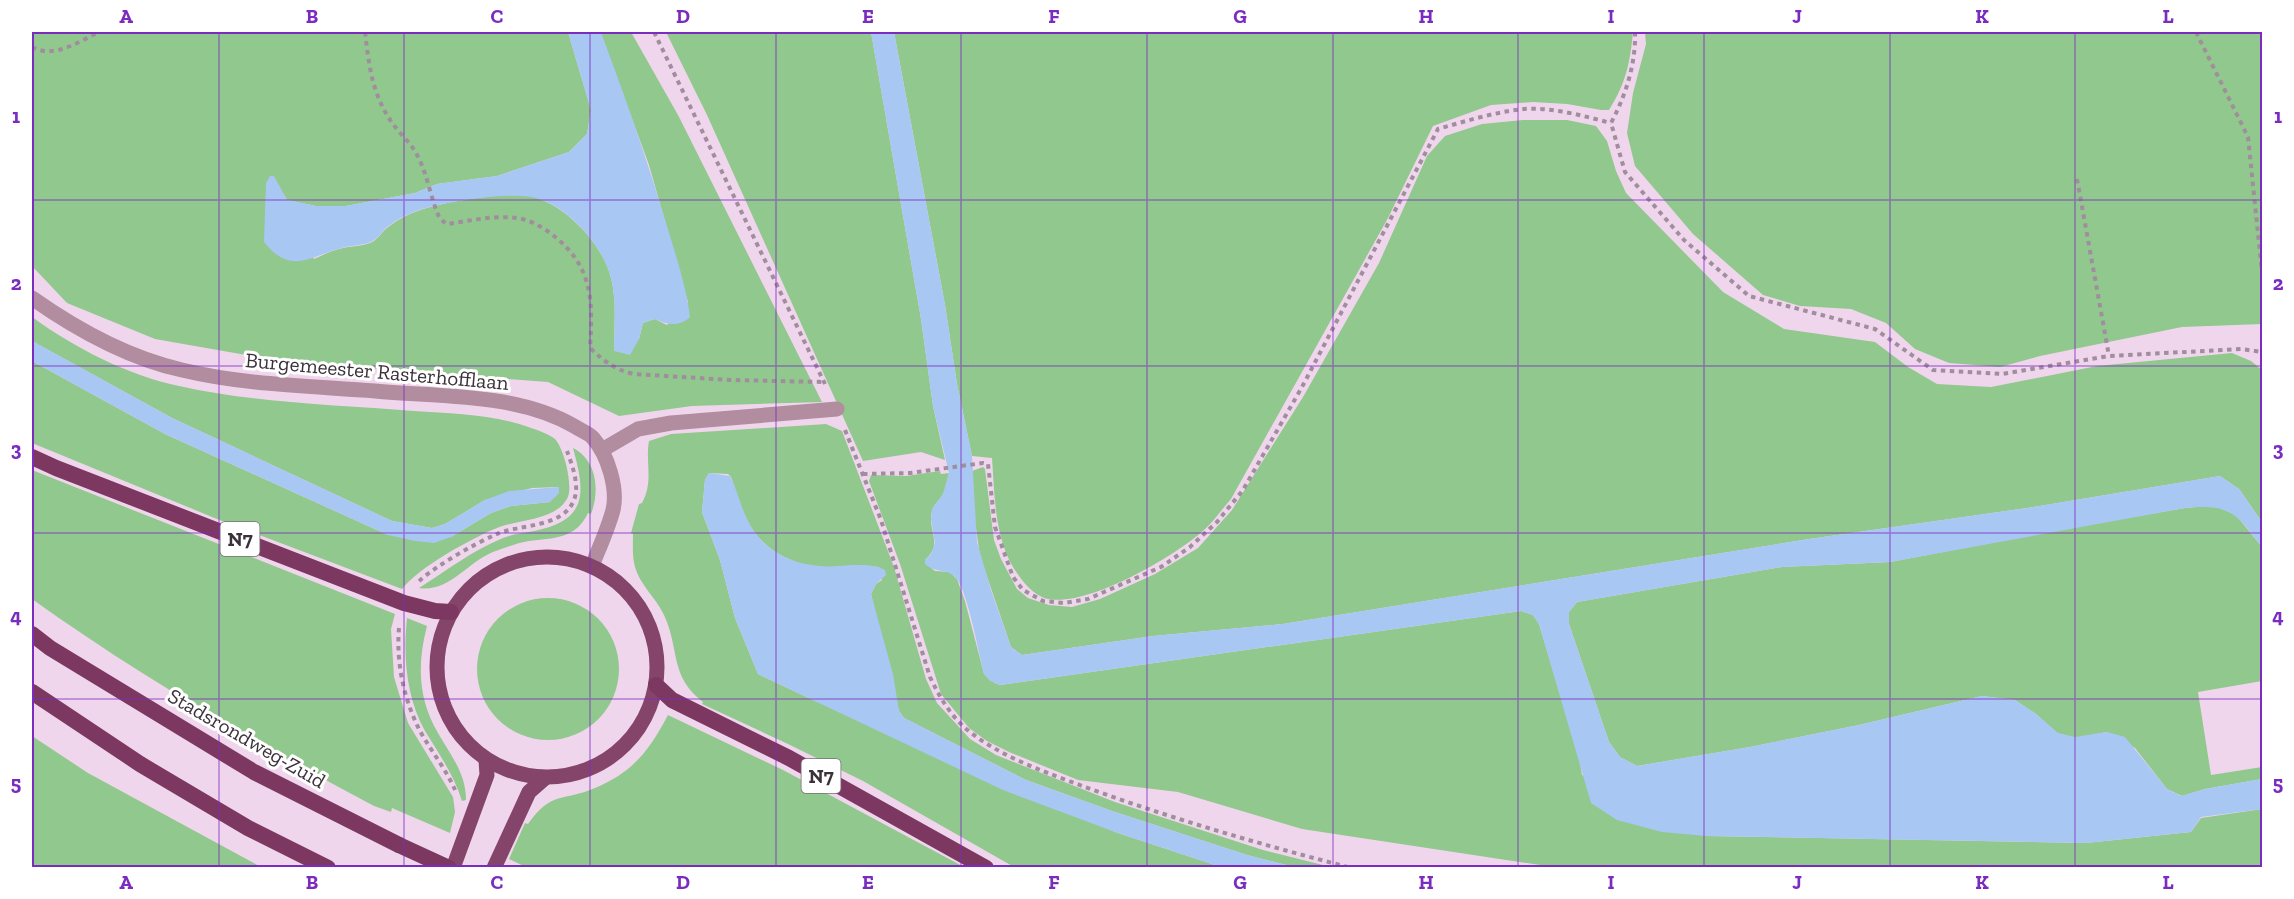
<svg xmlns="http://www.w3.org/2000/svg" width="2294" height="899" viewBox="0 0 2294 899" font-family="'Zilla Slab',serif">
	<rect width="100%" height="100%" fill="#f0d6ed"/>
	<!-- green -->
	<g fill="#91c88d">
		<path d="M32,32h536l23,78 -4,24 -18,18 -72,24 -60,8 -22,9 -69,13h-30l-29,-6 -5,-10 32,69c9,-4 19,-9 29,-11 10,-2 22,-2 31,-7 5,-4 9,-10 13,-13 7,-6 19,-13 28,-16 23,-9 83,-19 108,-17 37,3 80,48 88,83 6,23 3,50 3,73l25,-12 4,-16 12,-4 12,6 21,-23 -39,-137 -49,-133h31l47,83 144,287 -130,4 -73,10 -71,-34 -263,-20 -130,-23 -88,-36 -35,-37z"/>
		<polygon points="666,32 871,32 921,319 933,406 945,460 921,452 863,461 707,115"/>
		<path d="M894,32h739c-3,31 -7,51 -24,78h-8l-34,-6 -34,-2 -42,3 -58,21 -45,92 -157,281c-9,10 -17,22 -27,31 -30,27 -116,77 -156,69 -10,-2 -20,-11 -26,-19 -28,-34 -27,-81 -30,-122l-20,-2 -15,-72 -12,-79z"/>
		<polygon points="1645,32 2262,32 2262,324 2182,327 2040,356 2000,367 1949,363 1915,349 1886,323 1851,309 1800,306 1763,295 1693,234 1635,166 1627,133 1633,93 1646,44"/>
		<polygon points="1523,120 1567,120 1596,126 1607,141 1616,171 1626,193 1723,292 1784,329 1875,342 1908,367 1937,384 1991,387 2097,366 2232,353 2251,361 2262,370 2262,522 2239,489 2220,476 2027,508 1809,539 1283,624 1153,636 1022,655 1011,647 980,556 974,515 972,471 983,467 985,469 994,540 1001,559 1017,589 1028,598 1049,605 1072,607 1100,599 1155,574 1198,548 1232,510 1303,397 1379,263 1427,156 1445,136 1482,124"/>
		<path d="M32,317c43,31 95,58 147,69 77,17 157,19 235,25 41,3 82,3 120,18 6,2 16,6 21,10 9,9 19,49 12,60 -13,22 -48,20 -70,29 -25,10 -78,39 -95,61l-185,-70 -185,-76v-82l133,73 223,101 63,2 40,-24 20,-7 39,-4 9,-15 -27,1 -47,12 -40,24 -13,4 -40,-7 -220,-103 -140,-77z"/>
		<path d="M826,424l16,7 52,136 32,112 11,24 33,36 26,16 119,47 148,48 68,17h-37l-47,-12 -135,-44 -86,-31 -122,-62 -5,-7 -28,-117 5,-10 6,-4 -3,-13c-19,-2 -37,1 -56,0 -25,0 -53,-14 -68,-34 -12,-16 -17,-37 -24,-56l-3,-3 -19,-1 -4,7 -3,32 18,48 15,58 23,56 55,26 302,132 106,35h-207l-151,-86 -75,-37 -86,-40 1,-2c-34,-26 -23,-53 -39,-87 -8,-17 -24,-30 -29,-48 -3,-11 -2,-22 -2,-33l-2,-1 8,-29 3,-1c12,-22 3,-40 7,-62l22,-7z"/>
		<path d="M573,448c24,12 27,43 18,66l-3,-1c-12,26 -35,25 -59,28 -12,2 -25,7 -36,11 -25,10 -45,41 -74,36 27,-17 54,-38 84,-50 10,-4 20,-5 31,-7 55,-11 51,-39 39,-83z"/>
		<path d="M32,470l363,144 -4,15 3,48 14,46 45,74 2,15 -5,21 -58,-25 -1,4 -17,-6c-118,-63 -233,-129 -342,-207z"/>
		<path d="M940,471l1,3 8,-1c-2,7 -3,16 -7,23 -3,5 -9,9 -10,15 -5,20 12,32 -7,49v3l10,8 15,1 7,7 8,22 19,73 11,9 5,2 521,-74 12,4 6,9 40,133 3,18 124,61 380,7 105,-11 10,-14 61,-9v58h-709l-251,-38 -124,-37 -100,-12 -69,-28 -22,-11 -18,-13 -28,-34 -41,-130 -31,-83 2,-6 35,1z"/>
		<polygon points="2208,506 2220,508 2236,515 2262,547 2262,681 2198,692 2211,775 2262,767 2262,779 2205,789 2182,796 2167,789 2135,748 2107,732 2075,738 2057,733 2036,714 2015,700 1982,696 1859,725 1750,747 1637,766 1620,757 1609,742 1569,624 1569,612 1577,602 1782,567 1890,562 2086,525 2185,508"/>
		<circle cx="548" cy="669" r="71"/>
		<path d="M407,618l20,8c-10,38 -9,73 11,107 13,23 28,40 28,67l-4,1c-8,-26 -23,-47 -37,-70 -19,-34 -22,-75 -18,-113z"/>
		<path d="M668,715l115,55 181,97 -436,1 -19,-9 16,-36 3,1c24,-34 35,-22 67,-36 38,-16 54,-37 73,-73z"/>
		<polygon points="32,736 88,773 261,867 32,867"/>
	</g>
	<!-- water -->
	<g fill="#a9c7f3">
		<path d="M568,32h32l2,3c23,62 45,124 64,188 9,30 20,62 24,94 -11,10 -22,8 -35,2l-12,4 -4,16 -9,16 -16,-4c0,-23 3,-50 -3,-73 -8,-32 -43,-72 -75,-80 -26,-7 -97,4 -122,14 -9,3 -21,10 -28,16 -4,4 -8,10 -13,13 -10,5 -21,4 -31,7 -32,8 -51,28 -78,-6l2,-59 4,-7h4l13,24 29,6h30l69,-13 22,-9 60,-8 72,-24 18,-18 4,-24z"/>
		<path d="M871,32h23l51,273 12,79 15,72 5,86 14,48 20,57 11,8 131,-19 130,-12 526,-85 218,-31 193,-32 19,13 23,33v25c-26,-34 -31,-43 -77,-39l-295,54 -108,5 -205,35 -8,10v12l40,118 11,15 17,9 113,-19 109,-22 123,-29 33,4 21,14 22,19 17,4 32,-5 18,5 42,52 14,7 24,-7 57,-10v30l-61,8 -10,15 -105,11 -380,-7 -44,-4 -45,-12 -26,-17 -52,-179 -6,-9 -12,-4 -521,74 -10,-4 -6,-7c-6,-23 -15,-77 -27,-95 -7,-11 -21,-5 -32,-15v-4l6,-6 4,-11 -4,-24 1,-10 11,-15 6,-21 -16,-67 -12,-87z"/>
		<polygon points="32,341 172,418 392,521 432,528 445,524 485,500 509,491 559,487 559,493 550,502 511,506 491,513 451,537 434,543 415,541 388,535 165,434 32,361"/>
		<path d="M709,473l21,3c7,13 10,29 17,43 16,36 55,50 92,47 14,-1 34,-3 46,4l1,5 -10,9 -5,10 22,80 6,37 5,7 122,62 86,31 135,44 47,12h-73l-106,-35 -112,-42 -245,-116 -23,-56 -15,-58 -18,-48 3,-32z"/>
	</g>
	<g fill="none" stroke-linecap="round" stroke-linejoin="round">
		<!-- path -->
		<g stroke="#a08d9d" stroke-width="4" stroke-dasharray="4.5 4.5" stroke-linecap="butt">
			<path d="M365,32c4,34 7,63 28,92 7,10 17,18 23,29 12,21 14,45 24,66l7,5c22,-3 47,-9 70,-6 13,2 26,9 37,18 39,31 39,65 36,112 14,13 25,22 44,26l96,6 93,2"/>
			<polyline points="654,32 825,384"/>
			<path d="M1635,32c1,31 -9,63 -24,91l14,49 59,68 65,56 126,33 58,41 69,4 107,-18 132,-7 21,3"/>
			<polyline points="2196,32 2248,137 2262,272"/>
			<path d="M32,47c22,12 46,-5 67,-15"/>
			<polyline points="2077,179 2109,356"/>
			<path d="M845,430l36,90 49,157c11,23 23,43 44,58 32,24 74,38 111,52 88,32 177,58 267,81"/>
			<path d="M863,474l47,-1 73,-10 5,1 7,63 18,50 10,13 20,11 21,2 24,-4 73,-32 29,-20 27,-25 26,-32 59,-103 136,-258c28,-8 57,-17 86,-20 29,-2 59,7 87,14"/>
			<path d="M419,581c20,-17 53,-36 78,-47 23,-10 66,-6 77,-34 6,-15 -2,-35 -7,-49"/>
			<path d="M399,628c-3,35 5,72 21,103 11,20 26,38 35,59"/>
		</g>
		<!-- minor -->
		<g stroke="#b28c9f" stroke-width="15">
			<path d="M32,298c44,31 96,60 150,72 62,15 129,16 193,21 66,6 141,2 199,35 6,4 15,7 19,12 15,17 25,51 20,72 -5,19 -14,38 -21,56"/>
			<polyline points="602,450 638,429 671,423 837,409"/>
		</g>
		<!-- primary -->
		<g stroke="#85456a" stroke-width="15">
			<circle cx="547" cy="667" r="110"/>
			<polyline points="453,868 487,775 486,760"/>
			<polyline points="494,868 529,792 545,778"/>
		</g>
		<!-- trunk -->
		<g stroke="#7c3860" stroke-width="16">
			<polyline points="32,457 56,468 404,603 435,611 451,612"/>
			<polyline points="32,634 50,648 254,772 399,845"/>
			<polyline points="656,685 672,700 789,758 986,868"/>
			<polyline points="32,692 140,764 248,828 328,868"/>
		</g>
		<!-- trunk-bridge -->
		<polyline stroke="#7c3860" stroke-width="16" points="399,845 449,868"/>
	</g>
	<!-- grid -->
	<path fill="none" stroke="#7b2cbf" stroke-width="1.5" stroke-opacity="0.55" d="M219,32v836M404,32v836M590,32v836M776,32v836M961,32v836M1147,32v836M1333,32v836M1518,32v836M1704,32v836M1890,32v836M2075,32v836M32,200h2230M32,366h2230M32,533h2230M32,699h2230"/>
	<g text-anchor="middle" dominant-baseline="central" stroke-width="6" stroke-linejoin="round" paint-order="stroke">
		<!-- shield labels -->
		<g fill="#fff" stroke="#766f75" stroke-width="1.5">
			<rect x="220.5" y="522" width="39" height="34" rx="4.5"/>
			<rect x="801.5" y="759" width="39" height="34" rx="4.5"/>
		</g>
		<g font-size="20" font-weight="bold" fill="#3b313a">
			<text x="240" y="539">N7</text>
			<text x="821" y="776">N7</text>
		</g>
		<!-- street labels -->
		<g font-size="21" fill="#3b313a" stroke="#fff">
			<text transform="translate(377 371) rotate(5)">Burgemeester Rasterhofflaan</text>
			<text transform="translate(247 738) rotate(30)">Stadsrondweg-Zuid</text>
		</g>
	</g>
	<!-- border -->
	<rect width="2294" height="899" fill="none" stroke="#ffffff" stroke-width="66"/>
	<rect x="33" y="33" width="2228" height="833" fill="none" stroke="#7b2cbf" stroke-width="2"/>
	<g font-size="20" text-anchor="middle" font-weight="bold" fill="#7b2cbf">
		<text x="126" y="23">A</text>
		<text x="312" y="23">B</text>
		<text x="497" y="23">C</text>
		<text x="683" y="23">D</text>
		<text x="868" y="23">E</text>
		<text x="1054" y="23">F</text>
		<text x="1240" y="23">G</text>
		<text x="1426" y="23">H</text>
		<text x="1611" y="23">I</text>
		<text x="1797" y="23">J</text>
		<text x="1982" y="23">K</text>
		<text x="2168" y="23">L</text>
		<text x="16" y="123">1</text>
		<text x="2278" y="123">1</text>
		<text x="16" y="290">2</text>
		<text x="2278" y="290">2</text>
		<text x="16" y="456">3</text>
		<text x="2278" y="456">3</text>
		<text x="16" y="623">4</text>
		<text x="2278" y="623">4</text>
		<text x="16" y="790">5</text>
		<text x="2278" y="790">5</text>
		<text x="126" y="889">A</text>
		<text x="312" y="889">B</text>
		<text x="497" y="889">C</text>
		<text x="683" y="889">D</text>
		<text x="868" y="889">E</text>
		<text x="1054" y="889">F</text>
		<text x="1240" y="889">G</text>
		<text x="1426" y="889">H</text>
		<text x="1611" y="889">I</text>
		<text x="1797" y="889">J</text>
		<text x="1982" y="889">K</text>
		<text x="2168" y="889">L</text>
	</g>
</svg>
